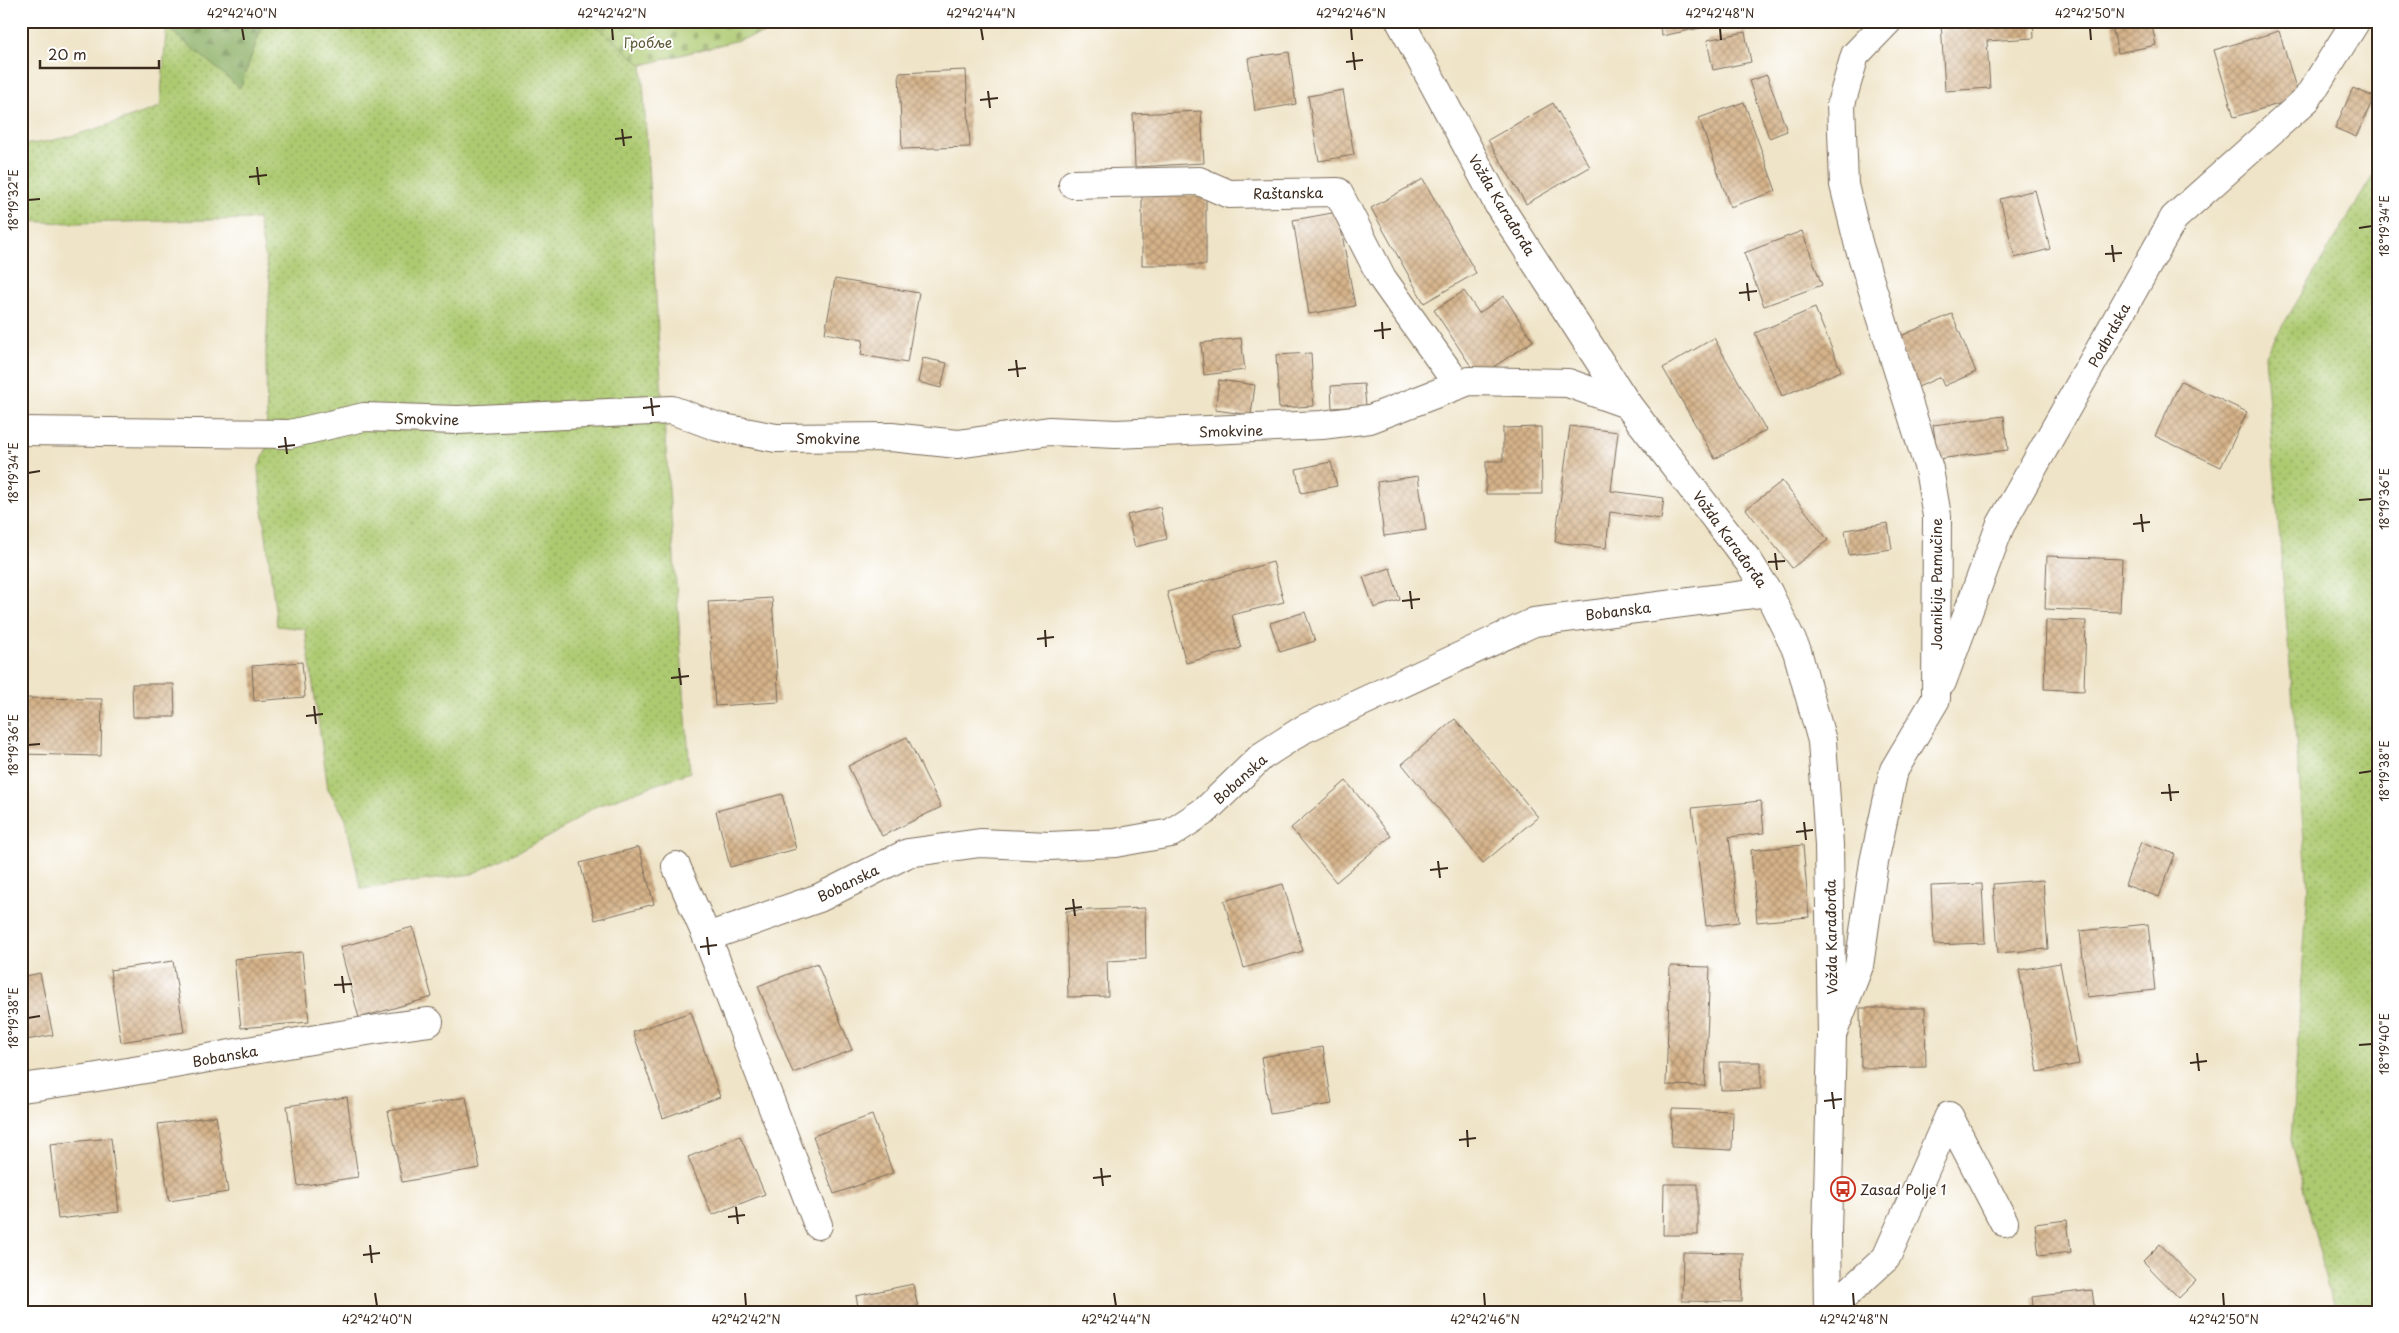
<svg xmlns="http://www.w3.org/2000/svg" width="2399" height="1333" viewBox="0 0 2399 1333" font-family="'Playpen Sans',sans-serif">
	<defs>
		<pattern id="green-dots" width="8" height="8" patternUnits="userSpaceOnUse" patternTransform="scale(1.25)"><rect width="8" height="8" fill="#adca71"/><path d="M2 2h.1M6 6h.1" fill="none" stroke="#8ea45c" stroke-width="1.8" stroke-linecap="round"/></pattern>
		<pattern id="forest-firs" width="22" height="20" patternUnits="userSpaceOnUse" patternTransform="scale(1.25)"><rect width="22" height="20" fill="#8aae63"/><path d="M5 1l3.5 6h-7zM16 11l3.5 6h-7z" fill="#728e51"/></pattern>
		<pattern id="cemetery-stones" width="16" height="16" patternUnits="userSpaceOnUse" patternTransform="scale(1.25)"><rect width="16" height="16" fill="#adca71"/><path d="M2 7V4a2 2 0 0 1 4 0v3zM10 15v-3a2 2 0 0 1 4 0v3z" fill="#8ea45c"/></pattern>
		<pattern id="building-cross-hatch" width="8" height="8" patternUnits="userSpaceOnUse" patternTransform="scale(1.25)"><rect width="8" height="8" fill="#d5b38a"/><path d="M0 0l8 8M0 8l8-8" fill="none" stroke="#ae9270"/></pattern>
	</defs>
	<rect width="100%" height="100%" fill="#fff"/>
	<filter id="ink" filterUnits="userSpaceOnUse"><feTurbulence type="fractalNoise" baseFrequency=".02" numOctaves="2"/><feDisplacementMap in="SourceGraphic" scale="10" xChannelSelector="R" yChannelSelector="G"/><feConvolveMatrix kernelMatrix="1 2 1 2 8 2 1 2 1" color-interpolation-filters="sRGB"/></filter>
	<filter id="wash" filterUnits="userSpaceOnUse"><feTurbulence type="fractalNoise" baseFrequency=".0096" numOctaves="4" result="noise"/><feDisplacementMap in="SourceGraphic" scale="20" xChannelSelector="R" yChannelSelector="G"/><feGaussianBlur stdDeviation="1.12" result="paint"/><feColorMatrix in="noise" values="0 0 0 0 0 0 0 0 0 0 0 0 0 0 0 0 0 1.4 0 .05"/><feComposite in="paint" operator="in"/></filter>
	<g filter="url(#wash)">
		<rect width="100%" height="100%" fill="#efe4c8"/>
		<!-- green -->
		<g fill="url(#green-dots)" stroke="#747a48">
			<path d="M167,21h425l50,44 19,317 29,390 -96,35 -38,26 -84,41 -111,15 -16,-72 -17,-28 -23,-160 -28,-3 -19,-157 9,-22 -1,-97 4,-68 -12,-63 -185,4 -52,-2v-76c47,-4 95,-23 139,-38z"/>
			<polygon points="2378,167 2378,1312 2335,1312 2291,1140 2308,888 2265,355"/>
		</g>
		<!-- forest -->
		<polygon fill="url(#forest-firs)" stroke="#626c40" points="167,21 264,21 240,88 167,27"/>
		<!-- cemetery -->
		<polygon fill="url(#cemetery-stones)" stroke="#747a48" points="592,21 812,21 642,65"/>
		<g id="blocks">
			<!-- building -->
			<g fill="url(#building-cross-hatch)">
				<polygon points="1658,21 1714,21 1714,25 1662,36"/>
				<polygon points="1941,21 2033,21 2034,38 1987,41 1990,88 1945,91"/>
				<polygon points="2111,21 2151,21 2156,45 2118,53"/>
				<polygon points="2279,31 2299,98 2234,117 2214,50"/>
				<polygon points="1745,32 1751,62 1713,70 1707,40"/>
				<polygon points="1289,52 1296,104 1255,111 1248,58"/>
				<polygon points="966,70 970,147 902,149 899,73"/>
				<polygon points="1767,75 1787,131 1769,138 1749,81"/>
				<polygon points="2353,88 2374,97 2356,137 2335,128"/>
				<polygon points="1343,90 1354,155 1319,161 1308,96"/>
				<polygon points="1744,102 1776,191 1730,207 1699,118"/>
				<polygon points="1553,103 1590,167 1526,204 1488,140"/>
				<polygon points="1201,111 1204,163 1135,167 1133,114"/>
				<polygon points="1423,179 1476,273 1424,303 1371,208"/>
				<polygon points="2035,190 2050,249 2015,258 2000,199"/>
				<rect x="1142" y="195" width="64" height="70"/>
				<polygon points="1338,212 1355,306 1309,314 1293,220"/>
				<polygon points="1802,231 1822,285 1764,306 1744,253"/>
				<polygon points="835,279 919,293 907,363 861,355 863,340 825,333"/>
				<polygon points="1464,291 1479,313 1504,296 1533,341 1478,377 1434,310"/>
				<polygon points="1815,308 1841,371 1782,396 1755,333"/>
				<polygon points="1952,314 1976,372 1944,386 1940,377 1916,388 1896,338"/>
				<polygon points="1241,338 1245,370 1204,375 1201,343"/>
				<polygon points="1714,338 1766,430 1715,459 1663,368"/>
				<polygon points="1311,353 1314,406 1279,408 1276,355"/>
				<polygon points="923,358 947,363 941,388 918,382"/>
				<polygon points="1219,380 1255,385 1251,415 1215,410"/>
				<polygon points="2181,381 2247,412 2221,467 2155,436"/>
				<polygon points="1364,384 1366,406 1332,408 1331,386"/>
				<polygon points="2004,416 2008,450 1938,459 1933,425"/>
				<polygon points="1570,426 1618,432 1611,491 1664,498 1661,519 1610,512 1606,548 1555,542"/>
				<polygon points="1541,427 1542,494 1486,494 1486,461 1503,461 1503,428"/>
				<polygon points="1331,462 1337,486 1301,493 1296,469"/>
				<polygon points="1418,476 1426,530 1384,536 1377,482"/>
				<polygon points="1782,481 1828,540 1792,568 1746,509"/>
				<polygon points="1160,507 1167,539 1135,547 1127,515"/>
				<polygon points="1888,523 1892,549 1849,555 1845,530"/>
				<polygon points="2047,556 2122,559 2120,612 2045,609"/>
				<polygon points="1273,562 1284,602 1232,615 1241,648 1186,663 1167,592"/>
				<polygon points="1390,568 1400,600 1374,608 1363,577"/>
				<polygon points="772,598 779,702 715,706 708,602"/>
				<polygon points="1305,612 1315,641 1280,652 1270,623"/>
				<polygon points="2046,620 2086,621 2084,691 2044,689"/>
				<polygon points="302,662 305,697 254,701 252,666"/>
				<polygon points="132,684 174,684 175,717 133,717"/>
				<polygon points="21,698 102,699 101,756 21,754"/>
				<polygon points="1455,719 1538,817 1483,863 1402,764"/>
				<polygon points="907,737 941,807 882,836 848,766"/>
				<polygon points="1346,781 1391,836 1336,882 1291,828"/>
				<polygon points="782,794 796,849 730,867 716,811"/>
				<polygon points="1761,801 1764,833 1729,837 1739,922 1706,926 1692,808"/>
				<polygon points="2141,842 2175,854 2159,897 2125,885"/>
				<polygon points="1803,845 1809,917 1757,922 1751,850"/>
				<polygon points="639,847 654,904 595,920 580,863"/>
				<polygon points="2043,880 2048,949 1998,953 1993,884"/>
				<polygon points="1283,884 1303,951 1244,968 1224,901"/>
				<polygon points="1982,884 1985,943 1934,945 1931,886"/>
				<polygon points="1145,908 1146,959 1107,961 1108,996 1068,997 1066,911"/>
				<polygon points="2148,924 2155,990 2087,997 2080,931"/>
				<polygon points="413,927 432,997 359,1018 340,947"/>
				<polygon points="302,952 309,1022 241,1028 234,959"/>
				<polygon points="173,961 184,1032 121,1042 110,970"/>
				<polygon points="817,963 852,1050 793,1073 758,986"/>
				<polygon points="2060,963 2079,1064 2038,1072 2019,970"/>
				<polygon points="1670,966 1710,967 1705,1086 1666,1085"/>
				<polygon points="40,973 53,1035 21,1041 21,977"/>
				<polygon points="1860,1008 1925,1008 1926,1067 1861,1068"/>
				<polygon points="691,1012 720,1097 663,1118 633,1032"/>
				<polygon points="1323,1047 1332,1104 1270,1114 1261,1057"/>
				<polygon points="1720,1062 1761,1062 1761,1089 1721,1090"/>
				<polygon points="347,1097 358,1177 298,1186 287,1106"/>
				<polygon points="466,1097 480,1168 402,1182 388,1111"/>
				<polygon points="1672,1109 1733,1111 1732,1150 1671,1147"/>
				<polygon points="872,1115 893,1173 834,1194 813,1136"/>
				<polygon points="216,1116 228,1192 169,1201 158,1124"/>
				<polygon points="740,1136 765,1194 712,1215 688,1157"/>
				<polygon points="111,1138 119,1212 58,1219 50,1144"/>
				<polygon points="1664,1184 1698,1184 1698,1235 1663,1235"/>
				<polygon points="2067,1220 2071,1252 2039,1256 2035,1224"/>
				<polygon points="2160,1244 2196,1281 2179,1298 2143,1261"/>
				<polygon points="1683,1252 1743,1253 1742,1302 1682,1301"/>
				<polygon points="913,1284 919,1312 859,1312 856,1296"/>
				<polygon points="2092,1290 2095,1312 2034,1312 2032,1297"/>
			</g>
		</g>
	</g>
	<g filter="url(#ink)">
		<use href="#blocks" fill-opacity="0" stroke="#7a6b5a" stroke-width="1"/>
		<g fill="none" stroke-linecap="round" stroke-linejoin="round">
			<defs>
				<g id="minor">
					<polyline points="1073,184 1199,181 1229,194 1338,192 1382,278 1458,385"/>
					<polyline points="21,431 290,434 364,417 458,420 672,410 718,427 776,438 891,437 958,444 1049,431 1116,434 1322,425 1370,419 1469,381 1568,383 1627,404"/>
					<polyline points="1942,682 2000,526 2174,218 2307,99 2356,21"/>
					<polyline points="676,866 707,937 818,1225"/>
					<polyline points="707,937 819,898 908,853 980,843 1049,846 1115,843 1171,833 1206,810 1262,756 1304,729 1534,622 1768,592"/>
					<polyline points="1832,1035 1859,966 1874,862 1894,770 1936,699 1937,516 1929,469 1859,246 1844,185 1841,104 1855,55 1888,21"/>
					<path d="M21,1088c137,-17 271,-49 408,-66"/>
					<polyline points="1828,1311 1886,1258 1949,1116 2004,1222"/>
				</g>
				<polyline id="tertiary" points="1400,21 1498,204 1627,404 1749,562 1768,592 1797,651 1822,741 1829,845 1832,1035 1827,1233 1828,1312"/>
			</defs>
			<!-- minor casing -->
			<use href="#minor" stroke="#7a6b5a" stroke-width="30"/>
			<!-- tertiary casing -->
			<use href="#tertiary" stroke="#7a6b5a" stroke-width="30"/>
			<!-- minor -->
			<use href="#minor" stroke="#fff" stroke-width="28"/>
			<!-- tertiary -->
			<use href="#tertiary" stroke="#fff" stroke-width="28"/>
		</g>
	</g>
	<!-- ticks -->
	<path fill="none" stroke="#3b2a1e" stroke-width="2" d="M242,28l2,12M612,28l1,12M981,28l2,12M1351,28l1,12M1720,28l1,12M2090,28l1,12M1353,52l2,18M1346,62l17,-2M988,91l2,17M980,100l18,-2M622,129l2,17M615,139l17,-2M257,167l2,18M249,177l18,-2M28,200l12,-1M2359,228l13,-2M2112,245l2,17M2105,254l17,-1M1747,283l2,18M1739,293l18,-2M1382,322l1,17M1374,331l17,-2M1016,360l2,17M1008,370l18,-2M651,398l2,18M643,408l17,-2M285,437l2,17M278,447l17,-2M28,473l12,-2M2359,500l13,-1M2141,514l2,18M2133,524l17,-2M1775,553l2,17M1768,562l17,-1M1410,591l2,18M1402,601l18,-2M1045,630l1,17M1037,639l17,-2M679,668l2,17M671,678l18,-2M314,706l2,18M306,716l17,-2M28,745l12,-1M2359,773l13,-2M2169,784l2,17M2161,793l18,-1M1804,822l2,18M1796,832l17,-2M1438,861l2,17M1430,870l18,-2M1073,899l2,17M1065,909l17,-2M707,937l2,18M700,947l17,-2M342,976l2,17M334,985l18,-1M28,1018l12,-2M2359,1045l13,-1M2197,1053l2,18M2190,1063l17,-2M1832,1092l2,17M1824,1101l18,-2M1467,1130l1,17M1459,1140l17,-2M1101,1168l2,18M1093,1178l18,-2M736,1207l2,17M728,1217l17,-2M370,1245l2,18M363,1255l17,-2M375,1293l2,13M745,1293l1,13M1114,1293l2,13M1484,1293l1,13M1853,1293l1,13M2223,1293l1,13"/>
	<!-- icons -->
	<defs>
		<symbol id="bus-ring" viewBox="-11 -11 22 22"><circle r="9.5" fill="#fff" stroke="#c8321e" stroke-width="1.5"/><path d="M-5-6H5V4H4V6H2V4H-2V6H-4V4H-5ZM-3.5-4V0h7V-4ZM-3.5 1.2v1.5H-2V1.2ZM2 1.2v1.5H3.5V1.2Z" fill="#c8321e"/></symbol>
	</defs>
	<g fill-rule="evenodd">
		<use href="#bus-ring" x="1829" y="1175" width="28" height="28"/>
	</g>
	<g text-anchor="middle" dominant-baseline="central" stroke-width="4" stroke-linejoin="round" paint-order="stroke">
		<!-- park labels -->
		<g font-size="14" fill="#5d5a37" stroke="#fff">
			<text x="648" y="42">Гробље</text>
		</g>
		<!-- street labels -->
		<g font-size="14" fill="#3b2a1e" stroke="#fff">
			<text transform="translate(1288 193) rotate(-1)">Raštanska</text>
			<text transform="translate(1502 205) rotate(59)">Vožda Karađorđa</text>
			<text transform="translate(2109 335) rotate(-61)">Podbrdska</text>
			<text transform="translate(427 419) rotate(1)">Smokvine</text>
			<text transform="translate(1231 431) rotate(-2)">Smokvine</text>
			<text x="828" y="438">Smokvine</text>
			<text transform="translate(1730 539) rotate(54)">Vožda Karađorđa</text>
			<text transform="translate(1936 584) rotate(-90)">Joanikija Pamučine</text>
			<text transform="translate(1618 611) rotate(-7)">Bobanska</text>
			<text transform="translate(1240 779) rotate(-42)">Bobanska</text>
			<text transform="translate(848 883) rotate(-26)">Bobanska</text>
			<text transform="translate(1831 937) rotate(-91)">Vožda Karađorđa</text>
			<text transform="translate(225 1056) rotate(-10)">Bobanska</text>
		</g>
		<!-- poi labels -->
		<g font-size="14" fill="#3b2a1e" stroke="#fff" text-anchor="start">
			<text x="1860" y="1189">Zasad Polje 1</text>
		</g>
	</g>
	<!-- margin -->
	<rect width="2399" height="1333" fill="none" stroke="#fff" stroke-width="55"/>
	<!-- scale -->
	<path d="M40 60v8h119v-8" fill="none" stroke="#3b2a1e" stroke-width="2.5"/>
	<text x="48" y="60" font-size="15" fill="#3b2a1e" stroke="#ffffff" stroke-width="4" paint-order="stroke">20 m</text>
	<rect x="28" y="28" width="2344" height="1278" fill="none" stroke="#3b2a1e" stroke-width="2"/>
	<g font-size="12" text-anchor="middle" fill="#3b2a1e">
		<text x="242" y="18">42°42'40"N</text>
		<text x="612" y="18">42°42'42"N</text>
		<text x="981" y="18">42°42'44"N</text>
		<text x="1351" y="18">42°42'46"N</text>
		<text x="1720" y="18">42°42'48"N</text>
		<text x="2090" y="18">42°42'50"N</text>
		<text transform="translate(14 200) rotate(-90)" y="4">18°19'32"E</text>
		<text transform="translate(2385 226) rotate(-90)" y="4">18°19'34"E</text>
		<text transform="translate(14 473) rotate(-90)" y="4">18°19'34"E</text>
		<text transform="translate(2385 499) rotate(-90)" y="4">18°19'36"E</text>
		<text transform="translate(14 745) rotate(-90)" y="4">18°19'36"E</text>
		<text transform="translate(2385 771) rotate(-90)" y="4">18°19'38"E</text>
		<text transform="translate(14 1018) rotate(-90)" y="4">18°19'38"E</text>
		<text transform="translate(2385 1044) rotate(-90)" y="4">18°19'40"E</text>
		<text x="377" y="1324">42°42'40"N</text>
		<text x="746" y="1324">42°42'42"N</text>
		<text x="1116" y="1324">42°42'44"N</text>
		<text x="1485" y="1324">42°42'46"N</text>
		<text x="1854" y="1324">42°42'48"N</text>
		<text x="2224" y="1324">42°42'50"N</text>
	</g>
</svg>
